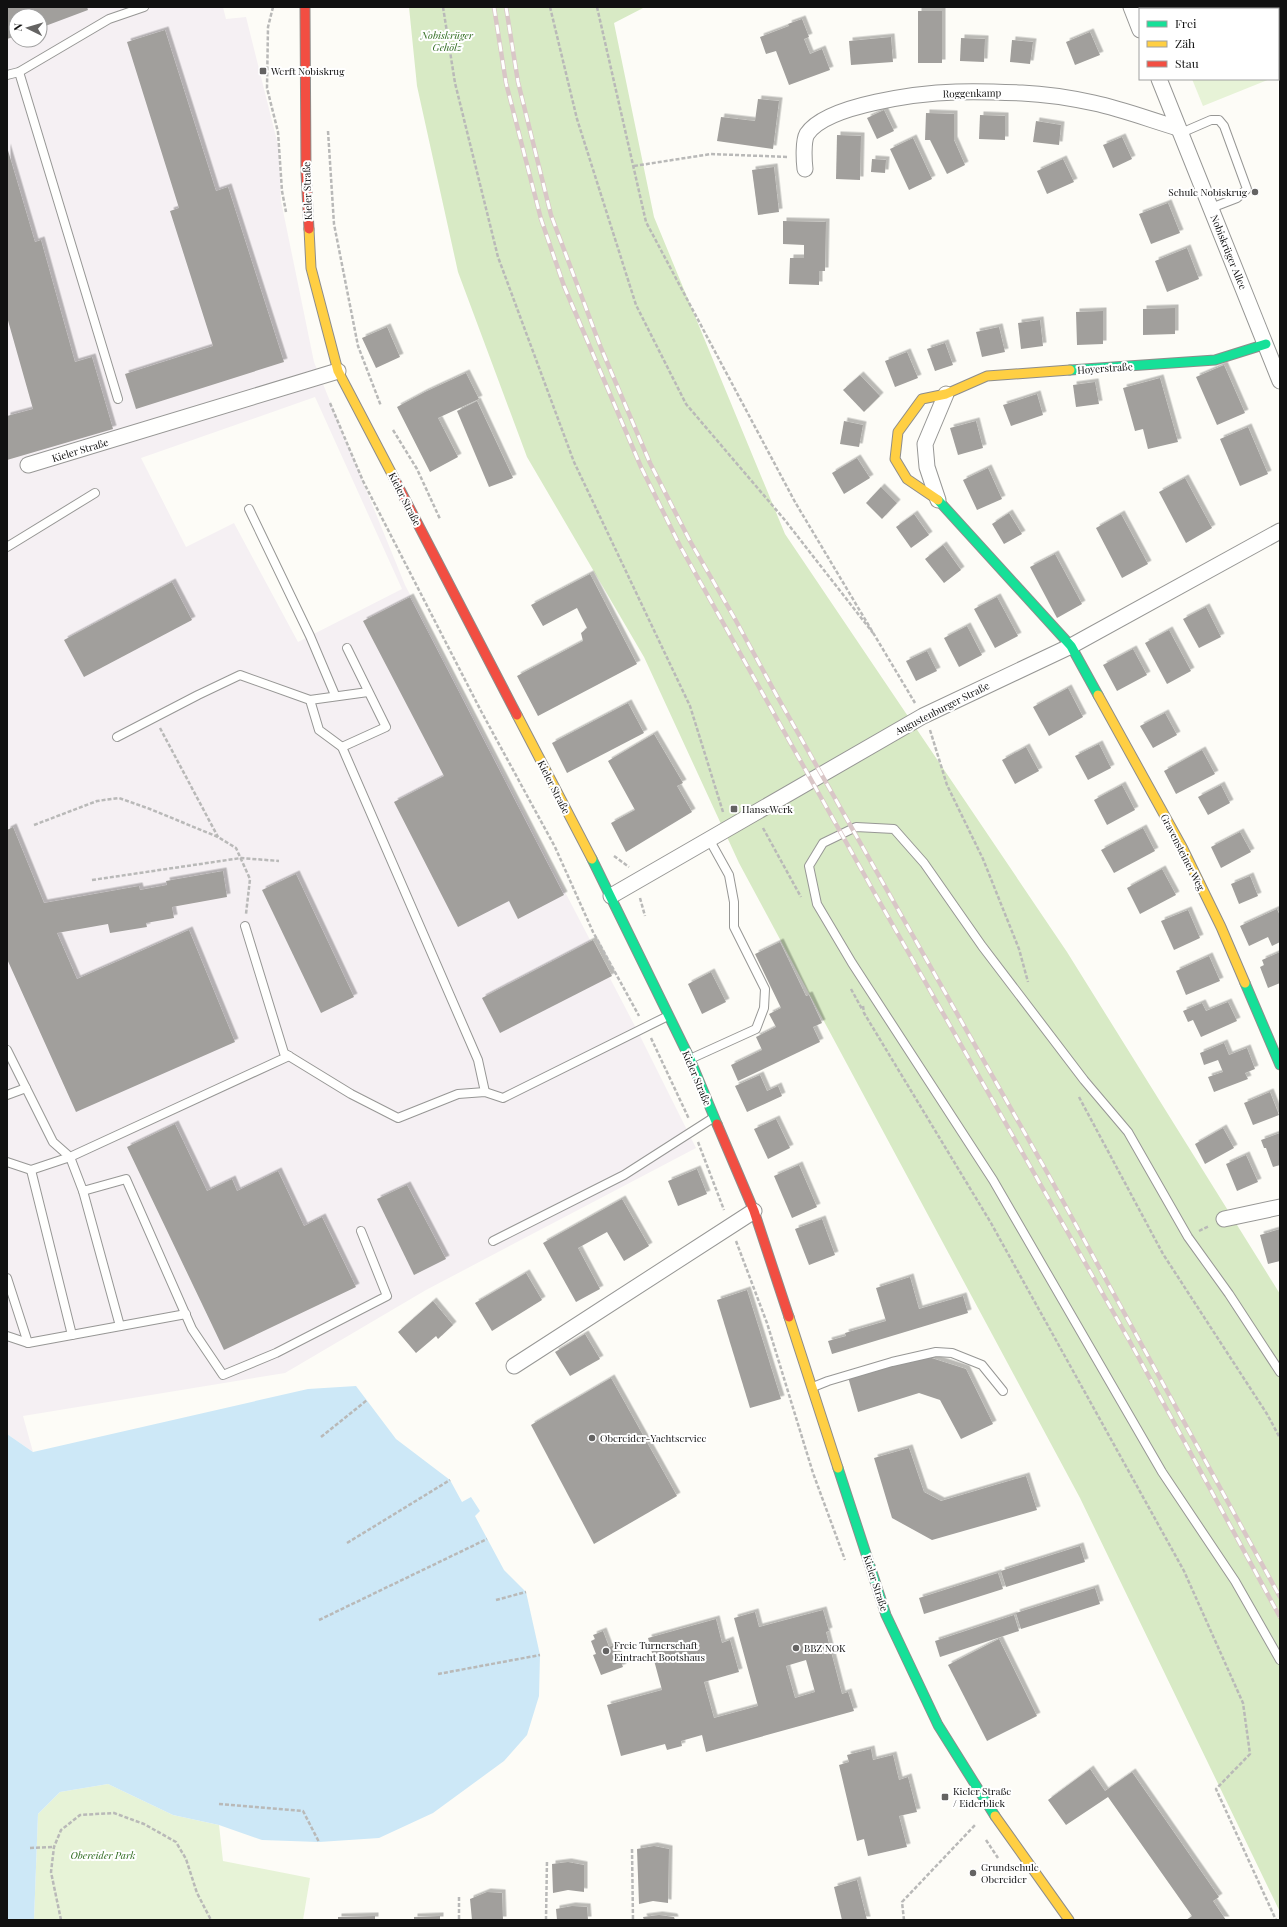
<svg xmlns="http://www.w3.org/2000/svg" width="1287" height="1927" viewBox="0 0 1287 1927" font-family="'Playfair Display',serif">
	<defs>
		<filter id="shadow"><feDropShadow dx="3.5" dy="-3.5" stdDeviation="0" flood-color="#0004"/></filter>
	</defs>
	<rect width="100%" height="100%" fill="#fdfcf7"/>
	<!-- industrial -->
	<path fill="#f5f0f3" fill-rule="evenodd" d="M7,7h216l3,12 20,-2 33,132 2,52 33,161 91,223 233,447 58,116 -270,142 -141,83 -262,43 10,36 -26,-18zM16,16h24v24h-24zM315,397l87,192 -104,53 -64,-119 -48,24 -45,-89z"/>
	<!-- green -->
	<g fill="#e7f3d7">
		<polygon points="1189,7 1265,7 1265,9 1184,9"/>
		<polygon points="1192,79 1270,79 1203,106"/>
		<polygon points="108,1784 173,1815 219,1825 223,1861 310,1878 303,1920 34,1920 38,1814 60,1792"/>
	</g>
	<!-- forest -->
	<polygon fill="#d8eac5" points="409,7 645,7 614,23 654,217 785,534 1067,952 1280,1294 1280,1912 1080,1498 739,863 644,657 527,457 458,272 417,86"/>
	<!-- water -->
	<polygon fill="#cde8f7" points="356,1386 396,1439 450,1480 462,1502 471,1497 480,1511 475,1516 504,1570 526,1592 540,1655 539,1696 527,1735 504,1761 433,1813 379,1838 319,1842 262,1840 219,1825 173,1815 108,1784 60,1792 38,1814 34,1920 7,1920 7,1434 33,1452 308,1389"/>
	<!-- building -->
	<g fill="#a19f9c" fill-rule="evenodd" filter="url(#shadow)">
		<polygon points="7,7 87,7 88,10 40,28 40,16 16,16 16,36 7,39"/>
		<polygon points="1265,7 1280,7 1280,45 1278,40 1278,9 1265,9"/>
		<rect x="918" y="11" width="24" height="52"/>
		<polygon points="802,19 809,37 804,39 810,54 822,49 830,70 789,85 776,51 766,54 760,37 789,26 788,24"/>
		<polygon points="165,30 216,191 228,187 284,362 136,409 125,374 213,346 170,211 179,208 127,42"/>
		<polygon points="1090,32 1100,55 1075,65 1066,42"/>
		<polygon points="891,37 893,62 851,65 849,41"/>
		<polygon points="961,38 985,39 984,62 960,61"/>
		<polygon points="1012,40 1033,42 1030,64 1010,62"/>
		<polygon points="758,99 779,101 773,149 717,141 721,117 755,121"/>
		<polygon points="884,110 894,131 877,139 867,118"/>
		<polygon points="926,113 954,114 954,140 965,165 947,174 930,140 925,140"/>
		<polygon points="980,115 1005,116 1005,140 979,139"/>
		<polygon points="1036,121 1061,125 1059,145 1033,142"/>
		<polygon points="837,135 861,136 860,180 836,179"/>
		<polygon points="1122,137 1132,159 1113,168 1103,145"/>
		<polygon points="913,138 932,179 909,190 890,149"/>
		<polygon points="7,147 35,242 41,240 75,362 92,357 113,429 7,460 7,416 33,409 7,317"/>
		<polygon points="872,159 886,160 885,173 871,172"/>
		<polygon points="1063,159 1074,182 1047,194 1037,171"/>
		<polygon points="774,167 779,212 758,215 752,170"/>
		<polygon points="1168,203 1180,233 1151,244 1139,214"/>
		<polygon points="783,221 826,222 825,271 819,271 819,285 789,284 790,258 804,258 804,245 783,244"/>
		<polygon points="1187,248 1199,279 1167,292 1155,261"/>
		<polygon points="1175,308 1175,334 1143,335 1143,309"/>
		<polygon points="1103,311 1103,344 1077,345 1076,312"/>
		<polygon points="1040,320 1043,346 1021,349 1018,323"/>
		<polygon points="387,327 400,357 376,368 362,338"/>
		<polygon points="999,327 1005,352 982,357 976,332"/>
		<polygon points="945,343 953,365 935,371 927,349"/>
		<polygon points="907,352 918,378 895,387 885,361"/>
		<polygon points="1224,365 1245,413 1217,425 1196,377"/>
		<polygon points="466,373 479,399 438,418 458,457 430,472 397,407 425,392"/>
		<polygon points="860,375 880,396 864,412 843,390"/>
		<polygon points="1160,378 1178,442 1148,449 1143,429 1135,431 1123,388"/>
		<polygon points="1095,382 1099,404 1076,407 1073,385"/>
		<polygon points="1037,394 1043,415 1011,426 1003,405"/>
		<polygon points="477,401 513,478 489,487 457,411"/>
		<polygon points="844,421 863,425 859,447 840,444"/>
		<polygon points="976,421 983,448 958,455 950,428"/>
		<polygon points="1248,427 1268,474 1240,486 1220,439"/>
		<polygon points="857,458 870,478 844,494 832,473"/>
		<polygon points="988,468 1002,499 977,510 963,480"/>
		<polygon points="1185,478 1212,528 1186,543 1159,492"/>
		<polygon points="881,487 897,503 882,519 866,503"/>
		<polygon points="1009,513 1022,534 1004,544 992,524"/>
		<polygon points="914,514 929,535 911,548 896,527"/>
		<polygon points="1121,514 1148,564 1122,578 1096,528"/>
		<polygon points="943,545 961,570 944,583 925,559"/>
		<polygon points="1055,554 1082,604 1057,618 1030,567"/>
		<polygon points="590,574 637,664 538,716 517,676 583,641 581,633 587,628 577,608 543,626 531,605"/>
		<polygon points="172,582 192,620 84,677 64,640"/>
		<polygon points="410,597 564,895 518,919 509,901 458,927 394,802 444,776 363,621"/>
		<polygon points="997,597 1018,636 995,648 974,609"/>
		<polygon points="1206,607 1221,637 1199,648 1183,619"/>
		<polygon points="967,626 982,655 959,667 944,638"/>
		<polygon points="1169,630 1191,671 1167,684 1145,643"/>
		<polygon points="1133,649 1147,675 1117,691 1103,665"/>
		<polygon points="927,651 937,671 916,681 906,661"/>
		<polygon points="1068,688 1083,717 1049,736 1033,707"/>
		<polygon points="628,703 644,733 567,773 552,743"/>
		<polygon points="1165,713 1177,735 1153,748 1140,726"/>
		<polygon points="654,734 683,783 677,786 692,812 626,852 611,823 635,810 608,761"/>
		<polygon points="1099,744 1111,768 1088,780 1075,756"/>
		<polygon points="1026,747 1039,771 1015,784 1002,760"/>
		<polygon points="1202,750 1215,774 1176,794 1164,771"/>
		<polygon points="1122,785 1135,810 1107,825 1094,800"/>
		<polygon points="1221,785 1230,803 1208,815 1198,797"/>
		<polygon points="13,827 44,903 139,886 140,890 167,885 166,881 223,871 227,897 172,907 174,918 146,923 147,927 110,933 108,924 57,933 77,979 189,930 235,1042 76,1112 7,959 7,830"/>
		<polygon points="1143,828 1155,851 1114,873 1101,850"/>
		<polygon points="1240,832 1251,852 1221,868 1211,847"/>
		<polygon points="1162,869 1176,895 1140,914 1127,888"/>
		<polygon points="296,874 354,997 321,1013 262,890"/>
		<polygon points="1250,876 1258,896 1239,904 1231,884"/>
		<polygon points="1277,909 1280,916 1280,942 1272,946 1268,937 1249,946 1240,926"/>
		<polygon points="1188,910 1200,938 1174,950 1161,921"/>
		<polygon points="593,940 612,976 500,1033 482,998"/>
		<polygon points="780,942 806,996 809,995 822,1023 813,1027 820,1042 738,1081 731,1065 762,1050 756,1037 776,1027 769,1014 781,1008 755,954"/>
		<polygon points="1280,952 1280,983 1268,988 1260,967 1264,965 1262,960"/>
		<polygon points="1209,956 1220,981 1186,995 1176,971"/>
		<polygon points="711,972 726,1002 702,1014 688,984"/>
		<polygon points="1228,1002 1237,1021 1201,1037 1193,1020 1188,1022 1183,1011 1202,1003 1206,1011"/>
		<polygon points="1224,1043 1229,1055 1247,1048 1255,1069 1245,1073 1248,1079 1214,1092 1208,1077 1223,1072 1218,1060 1204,1065 1200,1053"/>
		<polygon points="760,1075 767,1091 778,1086 782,1096 747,1112 735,1086"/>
		<polygon points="1270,1092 1279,1115 1253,1125 1244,1103"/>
		<polygon points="776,1119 790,1148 768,1159 754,1129"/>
		<polygon points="175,1124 207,1191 232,1179 237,1191 278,1171 304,1226 322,1217 356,1287 224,1350 127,1147"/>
		<polygon points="1223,1128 1234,1148 1205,1164 1195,1144"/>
		<polygon points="1280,1133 1280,1165 1273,1167 1266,1148 1264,1148 1261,1140"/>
		<polygon points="1246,1155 1258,1182 1237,1191 1226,1164"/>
		<polygon points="799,1165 817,1207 792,1218 774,1176"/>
		<polygon points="697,1169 707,1194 678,1206 668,1181"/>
		<polygon points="407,1185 446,1259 414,1275 377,1199"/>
		<polygon points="622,1199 649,1246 624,1261 607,1232 578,1248 600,1289 576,1302 543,1243"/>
		<polygon points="822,1219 835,1255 809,1265 795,1229"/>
		<polygon points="1280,1229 1280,1261 1268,1264 1260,1235"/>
		<polygon points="526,1273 542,1300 492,1331 475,1303"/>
		<polygon points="910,1277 919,1309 963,1296 968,1313 832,1354 828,1341 846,1336 845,1333 886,1321 876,1288"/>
		<polygon points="747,1290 781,1399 750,1408 717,1300"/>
		<polygon points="433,1301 453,1325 438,1339 436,1336 416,1353 398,1332"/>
		<polygon points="585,1334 600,1359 570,1376 555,1352"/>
		<polygon points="922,1355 966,1369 993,1424 961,1439 940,1400 919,1393 858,1412 848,1377"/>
		<polygon points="611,1378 677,1496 594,1544 531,1425"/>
		<polygon points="909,1448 924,1492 941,1501 1026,1476 1037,1510 932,1540 892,1518 874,1458"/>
		<polygon points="1080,1546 1085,1562 1006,1587 1001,1571"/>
		<polygon points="998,1573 1003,1589 924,1614 919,1598"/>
		<polygon points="1095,1588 1100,1604 1021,1629 1016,1613"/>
		<path d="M823,1610l6,21 -3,1 16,62 6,-2 6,19 -148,41 -4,-17 -21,6 1,5 -15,4 -2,-6 -44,12 -14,-51 55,-15 -14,-52 68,-19 6,24 8,-3 9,32 -35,10 10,36 44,-12 -24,-88 21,-6 4,15zM806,1660l9,32 -20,6 -9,-32z"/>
		<polygon points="1014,1615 1019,1631 940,1657 935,1641"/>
		<polygon points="603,1631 609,1647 614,1645 623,1667 601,1675 593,1655 596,1654 591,1641 595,1639 593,1635"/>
		<polygon points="999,1639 1037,1716 987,1741 948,1665"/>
		<polygon points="871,1749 873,1760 893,1755 899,1780 908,1777 917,1812 899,1816 907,1847 868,1856 864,1839 857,1841 839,1765 849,1762 847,1755"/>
		<polygon points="1090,1769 1105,1791 1132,1772 1219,1897 1213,1901 1226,1920 1186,1920 1192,1916 1108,1797 1066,1825 1048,1800"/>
		<polygon points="654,1846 669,1849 668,1903 653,1901 639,1904 637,1849"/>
		<polygon points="568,1862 584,1865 584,1892 568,1890 553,1893 552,1864"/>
		<polygon points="857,1880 867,1920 842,1920 834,1887"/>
		<polygon points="487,1892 502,1893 503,1920 472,1920 470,1899"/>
		<polygon points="572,1906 587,1907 588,1920 557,1920 556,1909"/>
		<polygon points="659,1915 674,1917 675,1920 644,1920 643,1917"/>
		<polygon points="375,1916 375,1920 338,1920 338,1917"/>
		<polygon points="440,1916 440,1920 414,1920 414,1917"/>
	</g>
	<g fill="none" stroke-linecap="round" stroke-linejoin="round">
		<defs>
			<g id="lane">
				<polyline points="19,72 118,399"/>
				<polyline points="7,75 19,72 109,19 144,7"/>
				<polyline points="1181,133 1211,120 1219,120 1224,126 1247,189 1237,198 1211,208"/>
				<polyline points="249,509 310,636 335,695"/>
				<polyline points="7,547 95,493"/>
				<polyline points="347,648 386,727 342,747 478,1060 485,1092"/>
				<polyline points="310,700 368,692"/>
				<polyline points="117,737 198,695 240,675 310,700 319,730 342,747"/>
				<polyline points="245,926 284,1053 351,1094 398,1118 458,1094 485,1092 503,1098 668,1016"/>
				<polyline points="7,1050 53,1142 70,1157 289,1056"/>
				<polyline points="690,1059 756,1029 764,1008 765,989 734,927 734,902 729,875 709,839"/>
				<polyline points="7,1095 26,1088"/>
				<polyline points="7,1162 31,1170 70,1157 83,1191 126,1179 192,1329 223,1375 276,1353 387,1296 361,1231"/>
				<polyline points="31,1170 72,1335"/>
				<polyline points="83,1191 120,1326"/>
				<polyline points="493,1241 624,1175 713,1118"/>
				<polyline points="7,1278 28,1343"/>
				<polyline points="7,1336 28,1343 186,1314"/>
				<polyline points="1280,1372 1229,1294 1188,1237 1128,1132 1084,1080 982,946 924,863 894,829 856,827 823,843 809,866 817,904 852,963 993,1180 1162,1472 1235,1581 1280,1660"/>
				<polyline points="813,1387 828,1381 892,1362 936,1352 952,1353 982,1365 1003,1391"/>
			</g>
			<g id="street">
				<polyline points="1131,7 1140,30"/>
				<polyline points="1159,79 1280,381"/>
				<path d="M805,169c-1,-8 -2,-28 2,-35 20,-30 115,-41 149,-42 22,-1 44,0 66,1 23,1 49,5 72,10 28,6 57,17 84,25"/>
				<polyline points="28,465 338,371"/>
				<polyline points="938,500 927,467 925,444 946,394"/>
				<polyline points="611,896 923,716 1071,646 1280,531"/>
				<polyline points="1224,1219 1280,1207"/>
				<polyline points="514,1366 754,1211"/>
			</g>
			<g id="fast">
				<polyline points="1070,370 1215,360 1266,344"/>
				<polyline points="938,500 1071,646 1098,695"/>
				<polyline points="592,859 690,1059 717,1124"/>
				<polyline points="1245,983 1280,1065"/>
				<polyline points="838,1468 886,1615 938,1725 995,1816"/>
			</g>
			<g id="slow">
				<polyline points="309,229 311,268 338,371 394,478"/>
				<polyline points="938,500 907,479 895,459 898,432 922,399 946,394 987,376 1070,370"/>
				<polyline points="1098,695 1182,847 1221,927 1245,983"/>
				<polyline points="517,715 592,859"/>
				<polyline points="789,1317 838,1468"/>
				<polyline points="995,1816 1069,1920"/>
			</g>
			<g id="jam">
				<polyline points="305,7 306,173 309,229"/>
				<polyline points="394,478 517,715"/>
				<polyline points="717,1124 754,1211 789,1317"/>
			</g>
		</defs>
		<!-- lane casing -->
		<use href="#lane" stroke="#979795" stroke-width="10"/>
		<!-- street casing -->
		<use href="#street" stroke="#979795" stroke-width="17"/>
		<!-- fast casing -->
		<use href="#fast" stroke="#8e8d8b" stroke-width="11"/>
		<!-- slow casing -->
		<use href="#slow" stroke="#8e8d8b" stroke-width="11"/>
		<!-- jam casing -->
		<use href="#jam" stroke="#8e8d8b" stroke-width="11"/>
		<!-- path -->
		<g stroke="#b9b9b8" stroke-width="2.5" stroke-dasharray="4 2" stroke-linecap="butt">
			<polyline points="273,7 268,27 267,88 278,132 282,191 286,212"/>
			<polyline points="443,7 455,83 498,257 574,462 690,706 723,812"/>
			<polyline points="550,7 577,119 636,305 686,404 784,519 873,633"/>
			<polyline points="597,7 646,222 795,502 915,703"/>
			<polyline points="328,131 334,224 358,346 381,406"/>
			<polyline points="634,166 711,154 788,157"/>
			<polyline points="330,403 363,481 481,711 555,847 593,932 639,1016"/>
			<polyline points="393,430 417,469 440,519"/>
			<polyline points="160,728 218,837"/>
			<polyline points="930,730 947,785 983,859 1019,949 1028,982"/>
			<polyline points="34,825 97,801 119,798 150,809 218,837 236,848 250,879 246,914"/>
			<polyline points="763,828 801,897"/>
			<polyline points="614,856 629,867"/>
			<polyline points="92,880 241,858 279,861"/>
			<polyline points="640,898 645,916"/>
			<polyline points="851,989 862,1009"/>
			<polyline points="863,1006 864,1013 991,1223 1184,1571 1243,1703 1250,1754 1216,1789 1276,1920"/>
			<polyline points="651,1038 689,1119"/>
			<polyline points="1079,1097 1163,1254 1267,1414 1280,1438"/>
			<polyline points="698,1142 724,1210"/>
			<polyline points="1199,1231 1209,1226"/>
			<polyline points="736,1241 767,1323 813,1473 845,1560"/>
			<polyline points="321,1437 367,1400"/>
			<polyline points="347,1543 450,1480"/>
			<polyline points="496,1600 526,1592"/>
			<polyline points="319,1620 487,1539"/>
			<polyline points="438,1674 540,1655"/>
			<polyline points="219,1804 303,1811 319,1842"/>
			<polyline points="986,1840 998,1858"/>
			<polyline points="30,1848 54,1847"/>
			<polyline points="632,1849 633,1920"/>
			<polyline points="459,1897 459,1920"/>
			<polyline points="61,1920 51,1872 54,1847 61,1830 80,1815 114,1813 144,1824 176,1842 186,1859 197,1893 211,1920"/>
			<polyline points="546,1920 547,1860"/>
			<polyline points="904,1920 902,1902 976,1824"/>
		</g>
		<!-- lane -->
		<use href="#lane" stroke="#fffffe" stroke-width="8"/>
		<!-- street -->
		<use href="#street" stroke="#fffffe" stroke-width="15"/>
		<!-- fast -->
		<use href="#fast" stroke="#16e098" stroke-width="9"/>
		<!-- slow -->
		<use href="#slow" stroke="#ffcf43" stroke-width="9"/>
		<!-- jam -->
		<use href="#jam" stroke="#f24e42" stroke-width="9"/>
		<defs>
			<g id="rail">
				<polyline points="494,7 506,83 541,219 564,286 641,467 680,546 874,892 1129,1340 1280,1617"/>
				<polyline points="506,7 518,82 551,215 601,348 650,463 690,541 735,619 777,696 1048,1174 1280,1597"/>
			</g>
		</defs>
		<!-- rail casing -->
		<use href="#rail" stroke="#d9c6c7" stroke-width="4.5"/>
		<!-- rail -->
		<use href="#rail" stroke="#fff" stroke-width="3" stroke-dasharray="9" stroke-linecap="butt"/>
	</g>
	<!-- markers -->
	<g fill="#646362" stroke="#fff" stroke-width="1.5">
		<rect x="259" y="67" width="8" height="8" rx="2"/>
		<circle cx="1255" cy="192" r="4"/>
		<rect x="730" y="805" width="8" height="8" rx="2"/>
		<circle cx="592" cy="1438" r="4"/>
		<circle cx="796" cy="1648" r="4"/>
		<circle cx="606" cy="1651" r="4"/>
		<rect x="941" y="1793" width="8" height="8" rx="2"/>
		<circle cx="973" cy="1873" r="4"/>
	</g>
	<g text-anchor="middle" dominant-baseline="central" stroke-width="4" stroke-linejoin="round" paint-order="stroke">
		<!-- park labels -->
		<g font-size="10" font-style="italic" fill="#2f6b1f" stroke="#fff">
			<text x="447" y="35">Nobiskrüger<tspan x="447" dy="12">Gehölz</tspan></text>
			<text x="103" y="1855">Obereider Park</text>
		</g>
		<!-- poi labels -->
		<g font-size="10" fill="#111" stroke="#fff" text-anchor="start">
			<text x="271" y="71">Werft Nobiskrug</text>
			<text x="1247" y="192" text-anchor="end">Schule Nobiskrug</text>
			<text x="742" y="809">HanseWerk</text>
			<text x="600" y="1438">Obereider-Yachtservice</text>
			<text x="614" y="1645">Freie Turnerschaft<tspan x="614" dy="12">Eintracht Bootshaus</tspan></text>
			<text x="804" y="1648">BBZ NOK</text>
			<text x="953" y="1791">Kieler Straße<tspan x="953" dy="12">/ Eiderblick</tspan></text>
			<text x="981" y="1867">Grundschule<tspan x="981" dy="12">Obereider</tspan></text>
		</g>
		<!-- street labels -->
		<g font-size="10" fill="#111" stroke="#fff">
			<text transform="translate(972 93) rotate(-1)">Roggenkamp</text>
			<text transform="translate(307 191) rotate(-92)">Kieler Straße</text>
			<text transform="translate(1229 252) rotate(68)">Nobiskrüger Allee</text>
			<text transform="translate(1105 368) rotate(-4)">Hoyerstraße</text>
			<text transform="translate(80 450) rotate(-17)">Kieler Straße</text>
			<text transform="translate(405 499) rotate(63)">Kieler Straße</text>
			<text transform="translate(942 708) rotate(-27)">Augustenburger Straße</text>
			<text transform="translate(554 787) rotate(63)">Kieler Straße</text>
			<text transform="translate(1183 852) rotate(63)">Gravensteiner Weg</text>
			<text transform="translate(697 1078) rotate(67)">Kieler Straße</text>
			<text transform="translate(876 1583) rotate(72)">Kieler Straße</text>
		</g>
	</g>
	<!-- border -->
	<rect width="1287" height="1927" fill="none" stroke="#111111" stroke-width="16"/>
	<!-- legend -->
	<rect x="1139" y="8" width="140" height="72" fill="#ffffff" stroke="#a0a0a0"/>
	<rect x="1147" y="21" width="20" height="6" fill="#16e098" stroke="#a0a0a0"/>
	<text x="1175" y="28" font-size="12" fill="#111111">Frei</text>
	<rect x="1147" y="41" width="20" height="6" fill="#ffcf43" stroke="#a0a0a0"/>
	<text x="1175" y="48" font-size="12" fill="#111111">Zäh</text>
	<rect x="1147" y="61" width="20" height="6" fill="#f24e42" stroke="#a0a0a0"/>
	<text x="1175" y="68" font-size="12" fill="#111111">Stau</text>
	<!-- north arrow -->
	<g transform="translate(28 28) rotate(275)"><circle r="19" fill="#ffffff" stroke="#a0a0a0"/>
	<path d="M0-3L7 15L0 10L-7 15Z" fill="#646362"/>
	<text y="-6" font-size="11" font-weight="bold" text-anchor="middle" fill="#111111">N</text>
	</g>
</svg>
